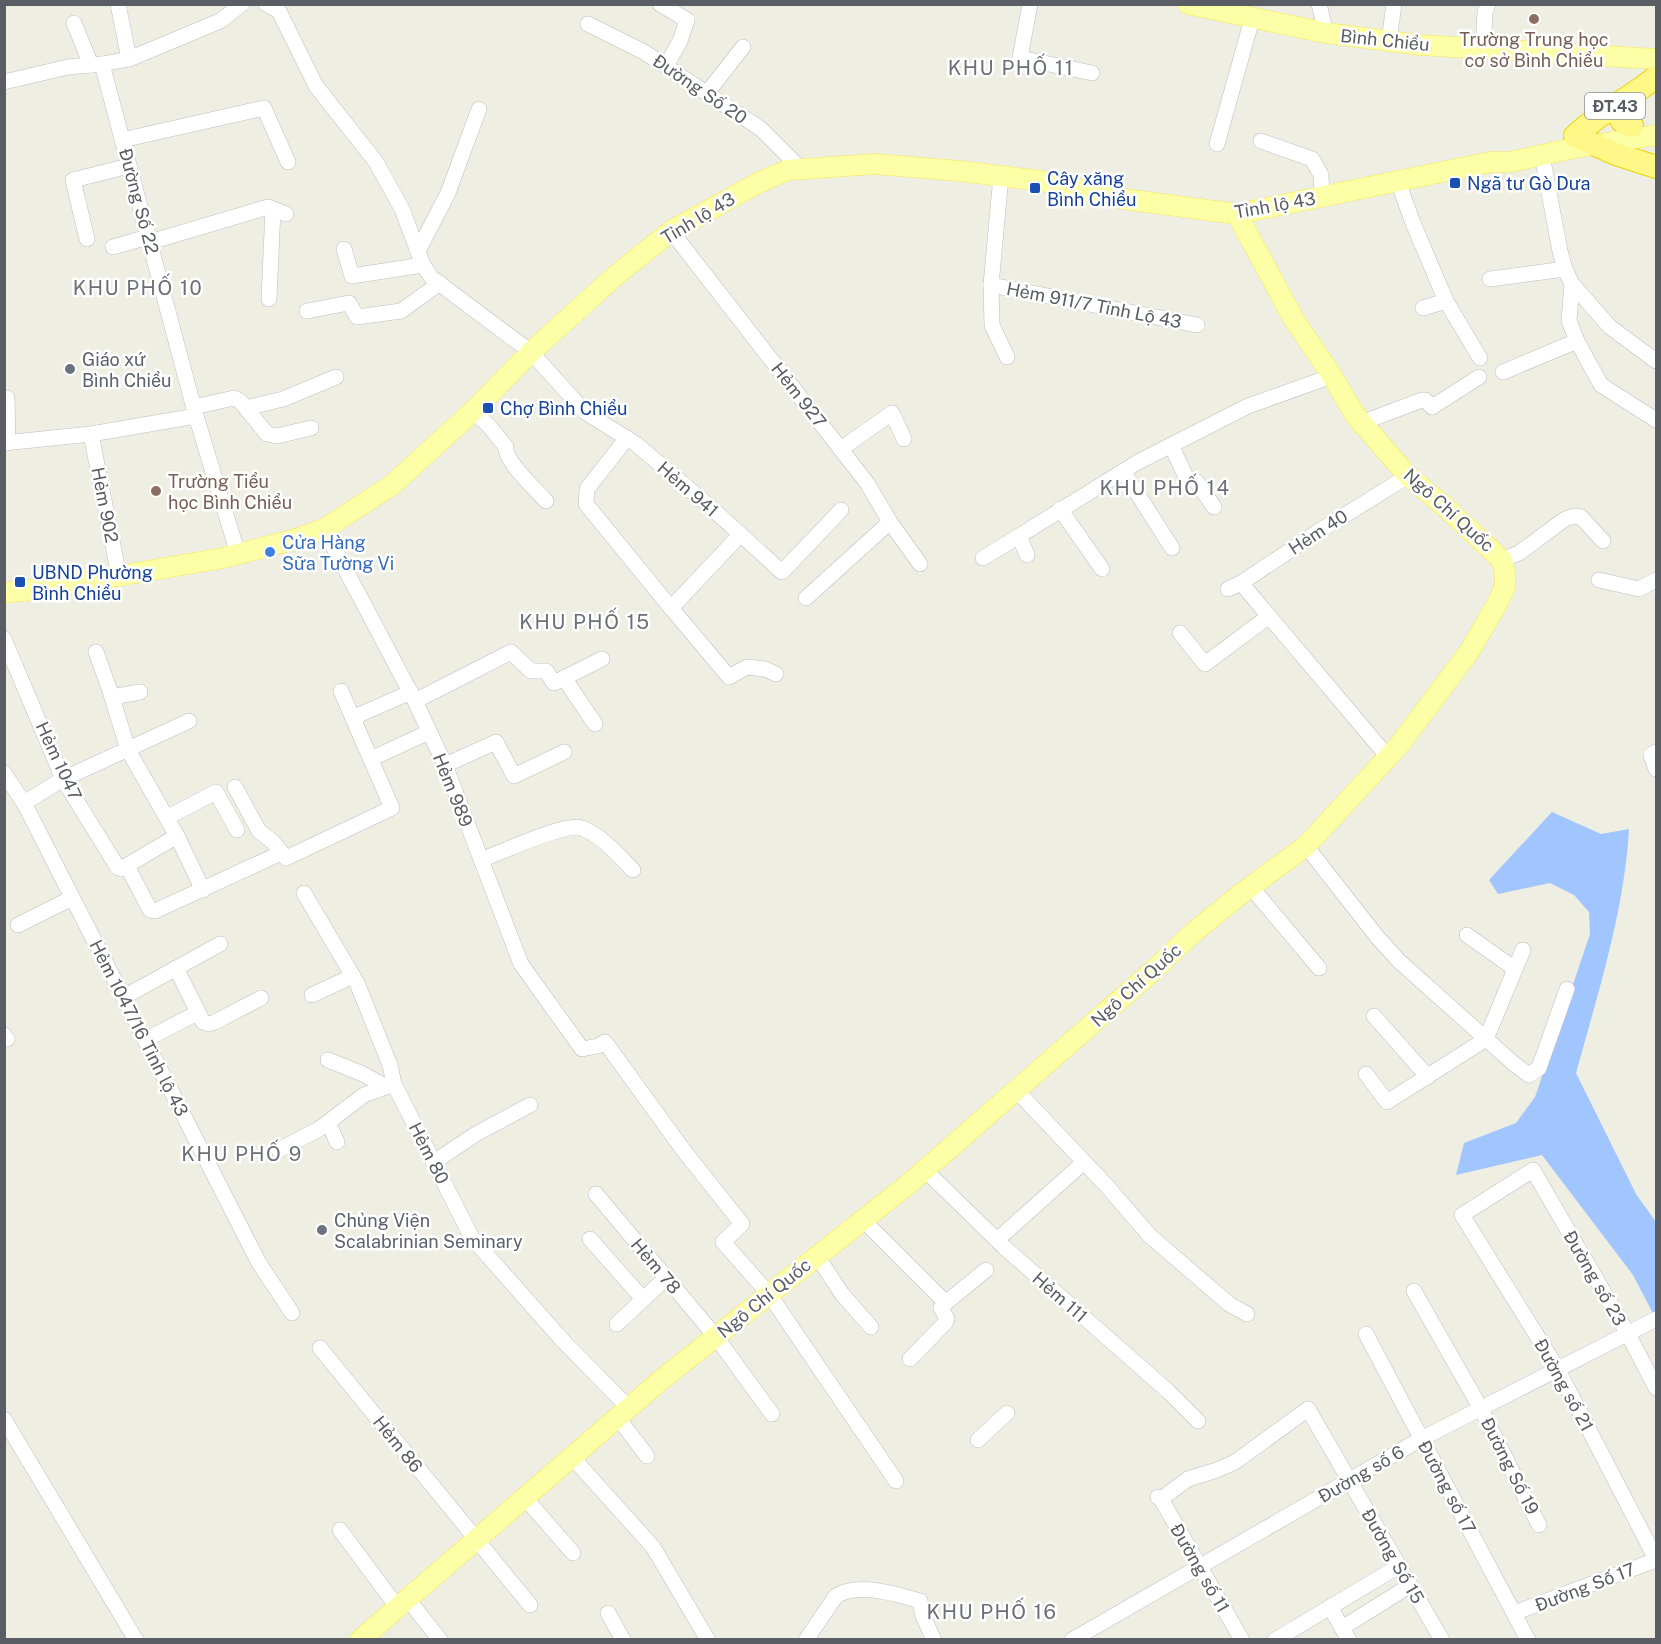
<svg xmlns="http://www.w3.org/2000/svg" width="1661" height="1644" viewBox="0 0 1661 1644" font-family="'Public Sans',sans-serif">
	<rect width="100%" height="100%" fill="#eeeee2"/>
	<!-- water -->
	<path fill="#a1c5ff" d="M1552,812l49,22 28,-5c-5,84 -31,164 -53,244l60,121 20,28v97l-23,-44 -91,-120 -86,20 8,-32 52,-20 19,-26 55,-163 -1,-22 -15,-17 -24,-12 -52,11 -9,-14z"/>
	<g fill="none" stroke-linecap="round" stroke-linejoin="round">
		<defs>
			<g id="minor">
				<polyline points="118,4 129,59"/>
				<polyline points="266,4 279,11 316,86 376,162 402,209 423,265 432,278 531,352 585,412 636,444 708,505 782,572 841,510"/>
				<polyline points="660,4 687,20 680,41 666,66"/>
				<polyline points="1030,4 1020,58 1092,73"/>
				<polyline points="1319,4 1326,33"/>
				<polyline points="74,23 91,65"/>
				<polyline points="588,24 644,52 761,129 801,169"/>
				<polyline points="1389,41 1394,4"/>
				<polyline points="1483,49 1485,12 1488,4"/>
				<polyline points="4,82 68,67 102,64"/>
				<polyline points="707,93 743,47"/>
				<polyline points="122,140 264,108 288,162"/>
				<polyline points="1261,141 1312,159 1321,175 1322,197"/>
				<polyline points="1217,144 1252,19"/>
				<polyline points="1542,155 1560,251 1565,269 1572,284 1610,327 1656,361"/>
				<polyline points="1001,176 991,285 992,325 1007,357"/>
				<polyline points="1398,182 1413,223 1446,301 1423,308"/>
				<polyline points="671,231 867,483 890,522 920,564"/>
				<polyline points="87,239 73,180 129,166"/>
				<polyline points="150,242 268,207 286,214"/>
				<polyline points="113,247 148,237"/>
				<polyline points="344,249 352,276 423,265"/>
				<polyline points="418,251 448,193 479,109"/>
				<polyline points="1490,279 1565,269"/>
				<polyline points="1572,284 1569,321 1577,341 1601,385 1656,420"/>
				<polyline points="991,285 1197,325"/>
				<polyline points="269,299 273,209"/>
				<polyline points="1446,301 1480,358"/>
				<polyline points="307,311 349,303 357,317 401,311 440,283"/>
				<polyline points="1503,372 1577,341"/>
				<polyline points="7,398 8,443"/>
				<polyline points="194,407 234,398 240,401 267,434 277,436 311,428"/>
				<polyline points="246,408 283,399 336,377"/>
				<path d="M473,411l16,15 17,21c-2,13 30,43 40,54"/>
				<polyline points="1361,423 1422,400 1425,400 1432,407 1479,377"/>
				<polyline points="91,434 119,576"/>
				<polyline points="627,438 587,489 586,504 671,608 740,535"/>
				<polyline points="4,443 91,434 196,416"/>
				<polyline points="1171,445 1186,477 1197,482 1214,507"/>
				<polyline points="841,449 892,413 904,439"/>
				<polyline points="1123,471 1172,548"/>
				<polyline points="1060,509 1102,569"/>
				<polyline points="324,529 415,701 445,765 521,964 582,1049 598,1046 605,1042 684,1151 742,1224 723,1242 769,1294 896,1481"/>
				<polyline points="238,554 196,416 102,64 129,59 220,21 242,4"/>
				<polyline points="1027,555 1019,536 1138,462 1248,406 1332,376"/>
				<polyline points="983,558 1019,536"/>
				<polyline points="1502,560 1519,553 1565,519 1574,516 1581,517 1603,541"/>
				<polyline points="1599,580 1639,589 1656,580"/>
				<polyline points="1241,583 1388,757"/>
				<polyline points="1228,589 1241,583 1316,533 1408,476"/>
				<polyline points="806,598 890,522"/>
				<polyline points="671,608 729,677 747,667 765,669 776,674"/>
				<polyline points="1180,633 1205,664 1269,616"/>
				<polyline points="4,639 63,779 118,868 121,869 177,836 128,750 110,691 96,652"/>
				<polyline points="564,678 595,724"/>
				<polyline points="112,697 140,692"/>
				<polyline points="415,701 511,652 531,671 546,671 554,683 602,659"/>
				<polyline points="353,719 361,714 411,692"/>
				<polyline points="1656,752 1651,755 1656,769"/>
				<polyline points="370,755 375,757 429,732"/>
				<polyline points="445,765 496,742 514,776 564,752"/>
				<polyline points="4,773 24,803 259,1263 292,1313"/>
				<polyline points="235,787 259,831 273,842 286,858 392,808 341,691"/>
				<polyline points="24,803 63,779 189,721"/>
				<polyline points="168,817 216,792 237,830"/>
				<polyline points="177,836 203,890"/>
				<polyline points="1306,846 1378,938 1399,961 1513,1063 1529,1075 1539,1068 1567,989"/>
				<path d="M481,860c19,-7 84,-38 101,-32 21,9 35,26 51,42"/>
				<polyline points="127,866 150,910 155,911 281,853"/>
				<polyline points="1251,887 1319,968"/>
				<polyline points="304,893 357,983 390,1065 394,1084 472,1238 564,1342 629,1408"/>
				<polyline points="18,925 72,898"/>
				<polyline points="1467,935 1515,969"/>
				<polyline points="176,968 203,1022 209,1024 215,1022 261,998"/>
				<polyline points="312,995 353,976"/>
				<polyline points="124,997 220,944"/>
				<polyline points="1374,1016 1428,1077"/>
				<polyline points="4,1035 7,1039"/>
				<polyline points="145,1040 197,1013"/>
				<polyline points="328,1060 363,1074 386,1087"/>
				<polyline points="1366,1074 1387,1102 1486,1039 1523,950"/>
				<polyline points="1016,1090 1106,1185 1150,1236 1229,1304 1247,1314"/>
				<polyline points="328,1122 337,1142"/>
				<polyline points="279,1150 319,1129 364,1095 394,1084"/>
				<polyline points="434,1162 476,1134 530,1105"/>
				<polyline points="925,1170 1004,1247 1169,1392 1198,1421"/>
				<polyline points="596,1194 716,1337 772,1414"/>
				<polyline points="863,1220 943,1300 948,1301 986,1270"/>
				<polyline points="590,1239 643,1299"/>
				<polyline points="997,1240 1084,1162"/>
				<polyline points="817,1256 842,1294 871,1327"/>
				<polyline points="1414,1291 1480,1407 1539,1525"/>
				<polyline points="617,1324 666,1278"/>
				<polyline points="1366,1334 1528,1640"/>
				<polyline points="320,1348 530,1605"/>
				<polyline points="910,1359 945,1323 947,1319 941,1308 948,1301"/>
				<polyline points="1656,1388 1628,1334 1533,1170 1462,1215 1557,1368 1656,1559"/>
				<polyline points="618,1418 647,1456"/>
				<polyline points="4,1419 136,1640"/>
				<polyline points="978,1440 1007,1413"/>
				<polyline points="572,1457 653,1547 708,1640"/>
				<polyline points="1158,1497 1161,1499 1242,1640"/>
				<polyline points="525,1498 573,1553"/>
				<polyline points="1161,1499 1188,1479 1217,1470 1235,1462 1308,1409 1442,1640"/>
				<polyline points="340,1530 398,1608"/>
				<polyline points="407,1598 440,1640"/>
				<polyline points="1330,1607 1349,1640"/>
				<polyline points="608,1613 623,1640"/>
				<polyline points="1514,1613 1656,1560"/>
				<polyline points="1342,1628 1409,1586"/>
				<path d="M806,1640l30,-44c22,-14 61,-2 84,5l3,15 11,24"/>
				<polyline points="1072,1640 1421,1439 1656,1319"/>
				<polyline points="1275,1640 1399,1566"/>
			</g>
			<g id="major">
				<polyline points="1188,4 1326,33 1420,45 1656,59"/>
				<polyline points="4,593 48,588 223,558 296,539 324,529 392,485 473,411 531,352 615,276 671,231 758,183 788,170 875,164 960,171 1041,181 1124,199 1237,214 1491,162 1510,162 1569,149 1656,135"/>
				<polyline points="360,1640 661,1380 911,1182 1155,969 1194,932 1242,893 1306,846 1400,744 1469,652 1497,604 1505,587 1505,573 1502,560 1443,505 1408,476 1355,415 1332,376 1293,318 1237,214"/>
			</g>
			<g id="highway">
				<path d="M1656,77c-26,21 -57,36 -81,59l41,18 40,13"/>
				<path d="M1625,101c-8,11 -8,22 7,25"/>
			</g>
		</defs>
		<!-- minor casing -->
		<use href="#minor" stroke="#bdbec4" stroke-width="16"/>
		<!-- major casing -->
		<use href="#major" stroke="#f7e753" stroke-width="21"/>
		<!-- highway casing -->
		<use href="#highway" stroke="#f0d200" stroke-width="24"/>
		<!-- minor -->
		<use href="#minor" stroke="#fff" stroke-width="15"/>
		<!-- major -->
		<use href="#major" stroke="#fdffa6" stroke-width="20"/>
		<!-- highway -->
		<use href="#highway" stroke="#fff788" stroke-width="22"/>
	</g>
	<!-- markers -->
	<g fill="#8d6e63" stroke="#fff" stroke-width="2">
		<circle cx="1534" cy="19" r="6"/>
		<circle cx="156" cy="491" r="6"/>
	</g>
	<g fill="#1a4fb4" stroke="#fff" stroke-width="2">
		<rect x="1449" y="177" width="12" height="12" rx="3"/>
		<rect x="1029" y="182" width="12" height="12" rx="3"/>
		<rect x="482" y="402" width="12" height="12" rx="3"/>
		<rect x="14" y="576" width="12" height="12" rx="3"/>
	</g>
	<g fill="#6b7280" stroke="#fff" stroke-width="2">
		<circle cx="70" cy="369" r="6"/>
		<circle cx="322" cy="1230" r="6"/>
	</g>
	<circle fill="#3f7fe0" stroke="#fff" stroke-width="2" cx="270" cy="552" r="6"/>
	<g text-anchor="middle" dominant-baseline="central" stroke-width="5" stroke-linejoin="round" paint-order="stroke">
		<!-- shield labels -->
		<rect fill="#fff" stroke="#8c8e92" stroke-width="1.5" x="1585" y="93" width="60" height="26" rx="4.5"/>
		<g font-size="16" font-weight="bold" fill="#5b5d64">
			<text x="1615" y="106">ĐT.43</text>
		</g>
		<!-- education labels -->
		<g font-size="18" fill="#785e54" stroke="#fff">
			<text x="1534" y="39">Trường Trung học<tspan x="1534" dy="21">cơ sở Bình Chiểu</tspan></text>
			<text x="168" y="481" text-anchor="start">Trường Tiểu<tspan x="168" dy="21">học Bình Chiểu</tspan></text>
		</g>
		<!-- street labels -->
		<g font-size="18" fill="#5b5d64" stroke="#fff">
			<text transform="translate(1385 40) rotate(6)">Bình Chiểu</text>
			<text transform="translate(700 89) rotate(34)">Đường Số 20</text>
			<text transform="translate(139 201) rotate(75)">Đường Số 22</text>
			<text transform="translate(1275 205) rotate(-10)">Tỉnh lộ 43</text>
			<text transform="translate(698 218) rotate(-31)">Tỉnh lộ 43</text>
			<text transform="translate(1094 305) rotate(11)">Hẻm 911/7 Tỉnh Lộ 43</text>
			<text transform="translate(799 395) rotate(52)">Hẻm 927</text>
			<text transform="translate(688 489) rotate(41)">Hẻm 941</text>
			<text transform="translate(105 505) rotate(79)">Hẻm 902</text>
			<text transform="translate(1449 510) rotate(42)">Ngô Chí Quốc</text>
			<text transform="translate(1318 532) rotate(-33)">Hẻm 40</text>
			<text transform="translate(59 761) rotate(65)">Hẻm 1047</text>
			<text transform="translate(453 790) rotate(68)">Hẻm 989</text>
			<text transform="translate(1136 985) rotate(-42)">Ngô Chí Quốc</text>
			<text transform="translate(139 1028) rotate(63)">Hẻm 1047/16 Tỉnh lộ 43</text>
			<text transform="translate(429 1153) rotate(63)">Hẻm 80</text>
			<text transform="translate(656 1266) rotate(50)">Hẻm 78</text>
			<text transform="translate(1595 1278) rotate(60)">Đường số 23</text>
			<text transform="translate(1060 1297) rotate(41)">Hẻm 111</text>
			<text transform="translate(764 1298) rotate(-39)">Ngô Chí Quốc</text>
			<text transform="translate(1564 1385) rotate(61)">Đường số 21</text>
			<text transform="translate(398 1444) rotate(51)">Hẻm 86</text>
			<text transform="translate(1510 1466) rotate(63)">Đường Số 19</text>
			<text transform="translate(1361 1474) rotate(-30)">Đường số 6</text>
			<text transform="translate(1447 1487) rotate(62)">Đường số 17</text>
			<text transform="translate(1393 1556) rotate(60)">Đường Số 15</text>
			<text transform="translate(1200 1568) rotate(60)">Đường số 11</text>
			<text transform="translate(1585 1587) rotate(-21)">Đường Số 17</text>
		</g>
		<!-- transit labels -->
		<g font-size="18" fill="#164399" stroke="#fff" text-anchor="start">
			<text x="1047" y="178">Cây xăng<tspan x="1047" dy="21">Bình Chiểu</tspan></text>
			<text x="1467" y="183">Ngã tư Gò Dưa</text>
			<text x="500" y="408">Chợ Bình Chiểu</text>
			<text x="32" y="572">UBND Phường<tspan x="32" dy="21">Bình Chiểu</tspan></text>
		</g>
		<!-- worship labels -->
		<g font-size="18" fill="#5b616d" stroke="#fff" text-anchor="start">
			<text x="82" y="359">Giáo xứ<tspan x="82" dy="21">Bình Chiểu</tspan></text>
			<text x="334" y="1220">Chủng Viện<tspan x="334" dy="21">Scalabrinian Seminary</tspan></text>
		</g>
		<!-- shop labels -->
		<g font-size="18" fill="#366cbe" stroke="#fff" text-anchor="start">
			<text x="282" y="542">Cửa Hàng<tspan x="282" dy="21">Sữa Tường Vi</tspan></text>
		</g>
		<!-- neighbourhood labels -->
		<g font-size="20" letter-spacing="1.5" fill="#6b6f76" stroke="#fff">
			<text x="1011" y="68">KHU PHỐ 11</text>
			<text x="138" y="288">KHU PHỐ 10</text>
			<text x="1165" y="488">KHU PHỐ 14</text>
			<text x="585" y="622">KHU PHỐ 15</text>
			<text x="242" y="1154">KHU PHỐ 9</text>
			<text x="992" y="1612">KHU PHỐ 16</text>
		</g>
	</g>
	<!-- border -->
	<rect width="1661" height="1644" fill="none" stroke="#5b5d64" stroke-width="12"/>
</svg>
